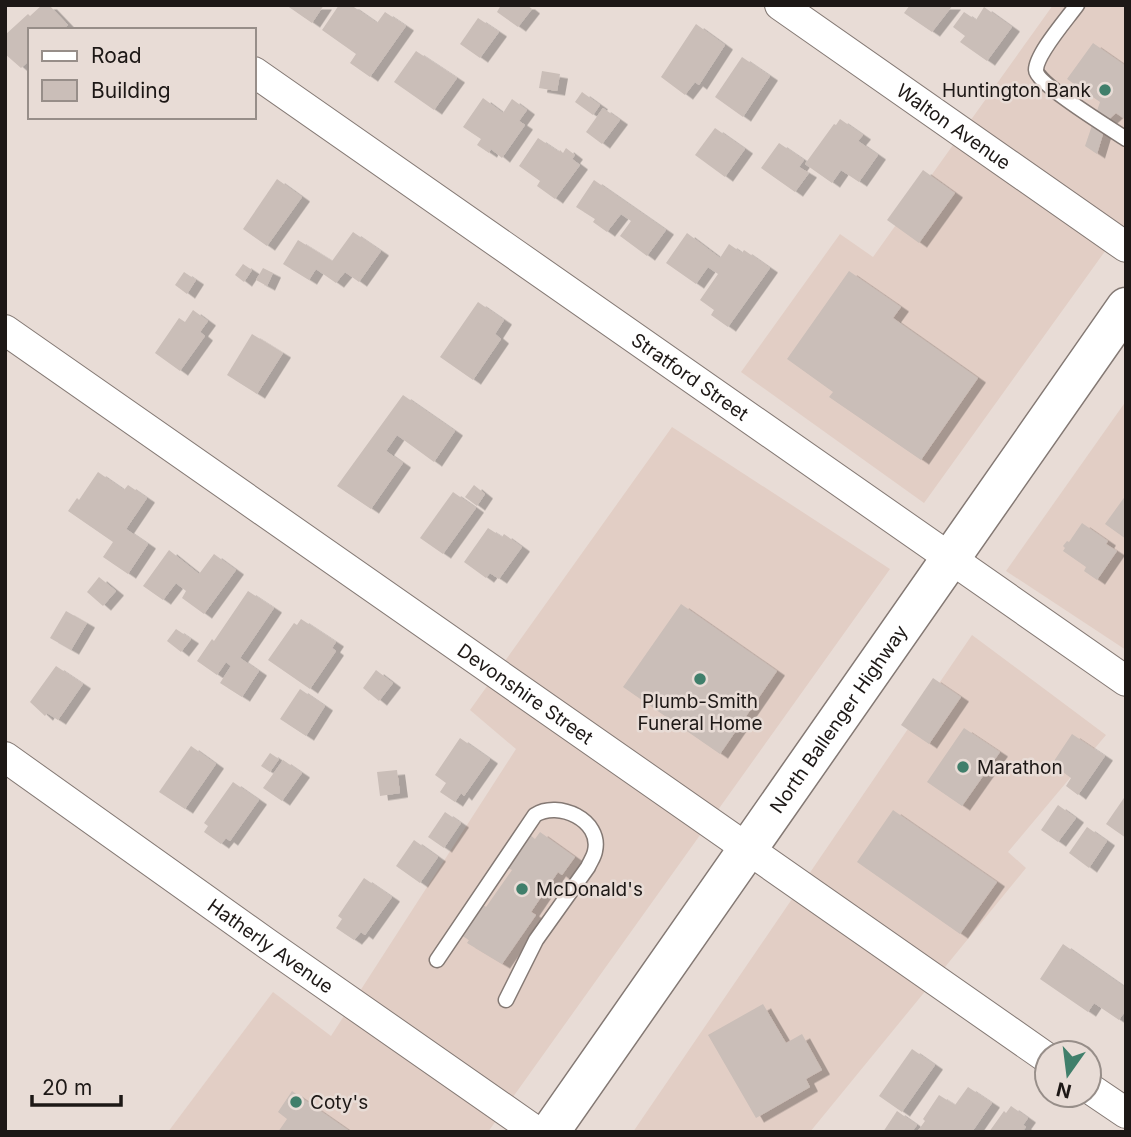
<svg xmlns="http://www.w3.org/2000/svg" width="1131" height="1137" viewBox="0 0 1131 1137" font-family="Inter,sans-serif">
	<defs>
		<filter id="shadow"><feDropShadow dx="8" dy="4.5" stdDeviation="0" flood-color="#0004"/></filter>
	</defs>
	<rect width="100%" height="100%" fill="#e8dcd6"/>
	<!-- built -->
	<g fill="#e2cec5">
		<polygon points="1053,5 1126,5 1126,222 924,503 741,372 840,234 873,257"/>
		<polygon points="1126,401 1126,650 1006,571"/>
		<polygon points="672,427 890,569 488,1132 168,1132 273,992 331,1036 516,749 470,710"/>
		<polygon points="972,635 1106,735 1008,852 1026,868 810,1132 633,1132"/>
	</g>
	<!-- building -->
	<g fill="#cabeb8" filter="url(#shadow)">
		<polygon points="42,5 49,5 68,25 62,30 30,30 30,60 21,68 5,54 5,35 28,14 30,16"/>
		<polygon points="286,5 324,5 312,23"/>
		<polygon points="339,5 351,5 377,23 385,12 406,26 370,77 350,63 356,54 322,30"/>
		<polygon points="501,5 527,5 532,9 518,27 497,12"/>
		<polygon points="910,5 953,5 932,32 904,13"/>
		<polygon points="984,7 1012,27 987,61 960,42 965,36 953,27 964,12 976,20"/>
		<polygon points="478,18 499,32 480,58 460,44"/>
		<polygon points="696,24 725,45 699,85 695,82 685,95 661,77"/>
		<polygon points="1093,43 1126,66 1126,120 1116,113 1107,121 1097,154 1085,146 1100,102 1067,79"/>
		<polygon points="416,51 457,78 434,110 394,82"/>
		<polygon points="742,57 770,76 743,117 715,97"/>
		<polygon points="542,71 560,74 557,91 539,88"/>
		<polygon points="582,92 600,105 593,115 575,102"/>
		<polygon points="483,98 503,113 512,99 527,110 519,121 525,125 502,158 491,149 489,153 477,145 481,139 463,127"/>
		<polygon points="603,108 620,120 602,144 586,132"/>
		<polygon points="840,119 863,135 858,141 878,155 859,182 841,170 832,183 805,164 834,124 836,125"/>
		<polygon points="715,128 745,149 725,177 695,155"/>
		<polygon points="538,138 559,152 560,150 563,153 566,148 575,155 572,159 580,165 555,199 537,186 540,181 519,166"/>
		<polygon points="779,143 804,160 799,167 809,173 795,192 761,168"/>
		<polygon points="923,170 955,193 919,243 887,220"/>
		<polygon points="277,179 302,197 267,246 243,229"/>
		<polygon points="594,180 666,230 647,256 620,236 631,221 621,214 607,232 593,222 595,219 576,207"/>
		<polygon points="353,232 381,251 359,282 345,272 336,283 316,269 309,280 283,264 298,240 332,261"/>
		<polygon points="687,233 720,258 729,244 742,253 744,250 770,268 728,327 711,315 714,310 700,300 718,274 708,267 696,284 666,263"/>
		<polygon points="243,264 252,270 244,282 235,275"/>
		<polygon points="263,268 273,273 267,286 256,280"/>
		<polygon points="849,271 901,307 893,318 978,378 921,460 829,397 833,392 787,359"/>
		<polygon points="184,272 196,280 187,294 175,285"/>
		<polygon points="478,302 504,320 495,334 501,339 473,380 440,357"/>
		<polygon points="193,310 208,321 200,332 205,336 180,371 155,353 179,318 185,322"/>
		<polygon points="252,334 283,353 257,394 227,375"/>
		<polygon points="403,395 455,431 434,462 397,435 386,451 403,463 371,509 337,486"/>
		<polygon points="98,472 124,490 128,485 147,498 126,529 148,544 128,574 103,557 113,542 68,511 77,498 79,500"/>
		<polygon points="474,485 485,494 477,506 465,497"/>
		<polygon points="453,492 476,508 443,554 420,538"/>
		<polygon points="1126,495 1126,539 1105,524"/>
		<polygon points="1082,523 1108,541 1106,544 1117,551 1097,580 1084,571 1086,567 1063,551 1065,548 1063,546 1067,541 1069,542"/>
		<polygon points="488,528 502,537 504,534 522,547 499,579 490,573 486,578 464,562"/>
		<polygon points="169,550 199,574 214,554 236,570 204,614 182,598 186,591 176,583 163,600 143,586"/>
		<polygon points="99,577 116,591 103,606 87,592"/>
		<polygon points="248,591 274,608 240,658 259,671 242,697 220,683 231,666 226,662 217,675 197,661 212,639 214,641"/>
		<polygon points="681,604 777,671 720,754 623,687"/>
		<polygon points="66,611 87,623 71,650 50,638"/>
		<polygon points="301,619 336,642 332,648 336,651 310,689 268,660 294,623 297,625"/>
		<polygon points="176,629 191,639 181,652 167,641"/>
		<polygon points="56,666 83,684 58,720 47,713 45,716 30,702"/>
		<polygon points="376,670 393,683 379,701 363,688"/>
		<polygon points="933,678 961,697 929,744 901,725"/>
		<polygon points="300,689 325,706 306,736 280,719"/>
		<polygon points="964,728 1000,752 962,806 927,782"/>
		<polygon points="1072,734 1105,756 1078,795 1066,786 1071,778 1052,764"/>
		<polygon points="460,738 490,759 464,796 461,793 455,802 440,792 446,783 435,775"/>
		<polygon points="191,746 216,764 185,809 159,792"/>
		<polygon points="270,753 279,759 270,772 261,766"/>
		<polygon points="283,760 302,773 282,801 263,788"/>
		<polygon points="397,770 400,793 380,796 377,772"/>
		<polygon points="233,782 259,800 230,841 226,838 221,844 204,832 208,826 204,823"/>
		<polygon points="1126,795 1126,838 1106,824"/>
		<polygon points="1058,805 1076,818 1058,842 1041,830"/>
		<polygon points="893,810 997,882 960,934 857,862"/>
		<polygon points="445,812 461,823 444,848 428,837"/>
		<polygon points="1087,827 1107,841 1089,868 1069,853"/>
		<polygon points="540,832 575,857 562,875 558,872 531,912 536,915 502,964 467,943 469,940 459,934 481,903 486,907 512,870 506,867 529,834 535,839"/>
		<polygon points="414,840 438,857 420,883 396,866"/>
		<polygon points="364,878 392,897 365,935 361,932 354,940 336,928 342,919 338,916"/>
		<polygon points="1063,944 1126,988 1126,1010 1119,1020 1094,1003 1088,1012 1040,979"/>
		<polygon points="763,1004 786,1043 802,1034 822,1070 806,1079 810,1087 756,1118 708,1035"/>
		<polygon points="912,1049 935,1065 902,1112 879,1096"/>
		<polygon points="968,1087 992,1103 972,1132 917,1132 925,1121 923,1119 939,1095 955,1105"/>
		<polygon points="292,1091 351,1132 278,1132 287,1119 278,1112"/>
		<polygon points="1011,1106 1028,1118 1023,1125 1026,1127 1022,1132 989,1132 1004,1111 1006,1113"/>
		<polygon points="897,1111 917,1125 912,1132 883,1132"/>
	</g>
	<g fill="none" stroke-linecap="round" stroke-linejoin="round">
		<defs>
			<g id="lane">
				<path d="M1077,5c-10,14 -41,49 -41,65 0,13 75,59 90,69"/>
				<path d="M437,960l98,-145c23,-15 67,5 60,36 -1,6 -5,11 -7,16l-52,73 -30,60"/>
			</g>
			<g id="street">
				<path id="s1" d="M780,5l346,242"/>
				<path id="s2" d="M254,72l872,609"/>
				<path id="s3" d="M5,330l1042,728"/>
				<path id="s4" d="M5,757l261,186 271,189"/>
				<polyline points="1089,1088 1126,1113"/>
			</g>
			<g id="secondary">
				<path id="s5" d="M550,1132l576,-825"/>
			</g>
		</defs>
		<!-- lane casing -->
		<use href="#lane" stroke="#847974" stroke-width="17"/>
		<!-- street casing -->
		<use href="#street" stroke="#847974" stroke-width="32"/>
		<!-- secondary casing -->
		<use href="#secondary" stroke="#847974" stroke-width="41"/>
		<!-- lane -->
		<use href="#lane" stroke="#fff" stroke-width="14"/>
		<!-- street -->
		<use href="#street" stroke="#fff" stroke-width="30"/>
		<!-- secondary -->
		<use href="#secondary" stroke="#fff" stroke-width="38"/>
	</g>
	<!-- markers -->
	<g fill="#407f6b" stroke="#e8dcd6" stroke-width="2.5">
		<circle cx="1105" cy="90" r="7"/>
		<circle cx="700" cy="679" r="7"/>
		<circle cx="963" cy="767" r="7"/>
		<circle cx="522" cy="889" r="7"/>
		<circle cx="296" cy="1102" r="7"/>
	</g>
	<g text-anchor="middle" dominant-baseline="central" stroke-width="5" stroke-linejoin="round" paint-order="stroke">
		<!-- poi labels -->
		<g font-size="19" fill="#1d1816" stroke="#e8dcd6" text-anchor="start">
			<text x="1091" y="90" text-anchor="end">Huntington Bank</text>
			<text x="700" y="701" text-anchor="middle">Plumb-Smith<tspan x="700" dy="22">Funeral Home</tspan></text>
			<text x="977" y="767">Marathon</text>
			<text x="536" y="889">McDonald's</text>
			<text x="310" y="1102">Coty's</text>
		</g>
		<!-- street labels -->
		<g font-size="19" fill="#1d1816" stroke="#e8dcd6">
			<text stroke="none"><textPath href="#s1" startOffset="212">Walton Avenue</textPath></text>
			<text stroke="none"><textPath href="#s2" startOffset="532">Stratford Street</textPath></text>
			<text stroke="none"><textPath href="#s3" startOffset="635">Devonshire Street</textPath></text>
			<text stroke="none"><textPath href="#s5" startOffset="504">North Ballenger Highway</textPath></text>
			<text stroke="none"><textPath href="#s4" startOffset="326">Hatherly Avenue</textPath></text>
		</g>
	</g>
	<!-- border -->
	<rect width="1131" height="1137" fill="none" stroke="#1d1816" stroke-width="14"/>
	<!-- legend -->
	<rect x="28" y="28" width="228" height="91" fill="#e8dcd6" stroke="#978e89" stroke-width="2"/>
	<rect x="42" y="51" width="35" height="10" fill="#ffffff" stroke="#978e89" stroke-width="2"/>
	<text x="91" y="63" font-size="21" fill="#1d1816">Road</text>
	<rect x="42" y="80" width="35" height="21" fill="#cabeb8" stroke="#978e89" stroke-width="2"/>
	<text x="91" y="98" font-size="21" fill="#1d1816">Building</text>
	<!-- north arrow -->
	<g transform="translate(1068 1074) rotate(194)"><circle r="33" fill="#e8dcd6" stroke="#978e89" stroke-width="2"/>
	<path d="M0-5L12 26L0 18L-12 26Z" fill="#407f6b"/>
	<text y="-10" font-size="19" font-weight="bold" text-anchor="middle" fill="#1d1816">N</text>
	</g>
	<!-- scale -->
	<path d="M32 1095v10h89v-10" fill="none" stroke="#1d1816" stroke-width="3.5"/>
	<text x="42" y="1095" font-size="21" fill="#1d1816" stroke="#e8dcd6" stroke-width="5" paint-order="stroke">20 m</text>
</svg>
